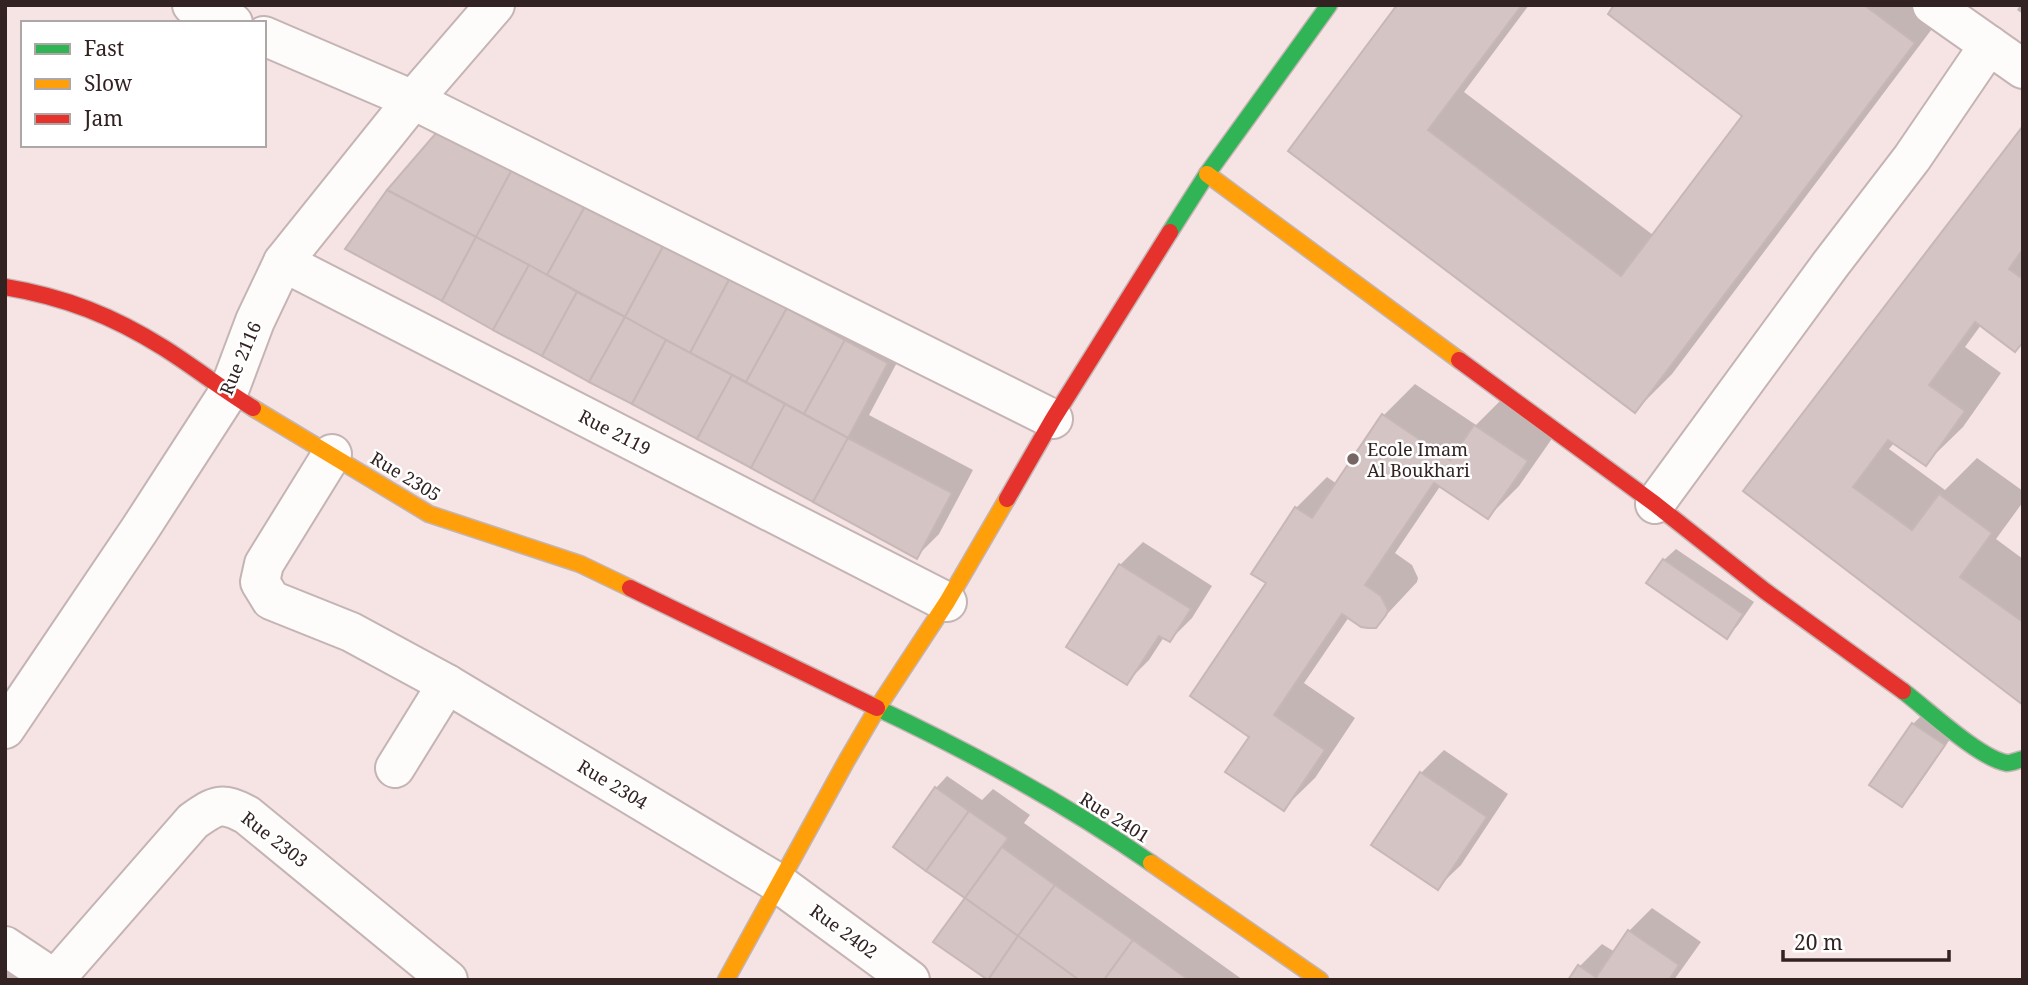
<svg xmlns="http://www.w3.org/2000/svg" width="2028" height="985" viewBox="0 0 2028 985" font-family="'Noto Serif',serif">
	<rect width="100%" height="100%" fill="#f6e3e3"/>
	<!-- shadow -->
	<g fill="#0003">
		<polygon points="1399,5 1529,5 1464,92 1653,235 1744,115 1617,5 1950,5 1672,374 1635,411 1290,150"/>
		<polygon points="2020,5 2023,5 2023,14 2017,10"/>
		<polygon points="467,104 540,140 909,340 869,415 973,470 939,534 917,556 348,248 444,127"/>
		<polygon points="2023,129 2023,342 1981,325 1965,347 2001,373 1963,427 1925,464 1895,442 1889,449 1945,490 1977,458 2023,491 2023,502 1996,539 2023,559 2023,703 1746,491"/>
		<polygon points="1415,384 1476,425 1506,395 1558,430 1519,486 1488,517 1441,485 1395,553 1412,565 1418,578 1417,582 1376,626 1349,617 1304,683 1355,718 1315,778 1283,809 1252,737 1269,583 1296,508 1327,477 1337,484 1384,415"/>
		<polygon points="1143,542 1212,586 1192,618 1170,640 1164,637 1149,660 1126,683 1120,565"/>
		<polygon points="1676,549 1754,602 1738,625 1727,637 1664,560"/>
		<polygon points="1925,712 1955,732 1913,793 1902,805 1872,785 1913,724"/>
		<polygon points="1444,750 1508,794 1461,865 1438,887 1421,773"/>
		<polygon points="947,776 982,800 993,789 1030,815 1024,823 1243,980 989,980 967,898 926,869 936,788"/>
		<polygon points="1652,908 1701,942 1674,980 1570,980 1580,966 1602,944 1615,952 1629,931"/>
		<polygon points="5,960 62,980 5,980"/>
	</g>
	<!-- building -->
	<g fill="#d4c4c4" stroke="#c7b7b7" stroke-width="2">
		<polygon points="1397,5 1522,5 1428,130 1621,276 1742,116 1608,14 1614,5 1864,5 1915,43 1635,413 1288,151"/>
		<polygon points="443,125 516,162 476,237 387,190"/>
		<polygon points="2023,126 2023,249 2009,269 2023,279 2023,342 2015,352 1975,322 1929,385 1965,411 1926,466 1888,440 1853,487 1912,530 1939,494 1992,533 1960,577 2023,622 2023,705 1743,491"/>
		<polygon points="516,162 588,201 547,275 476,237"/>
		<polygon points="387,190 476,237 442,301 345,249"/>
		<polygon points="588,201 665,243 625,317 547,275"/>
		<polygon points="476,237 529,265 493,330 442,301"/>
		<polygon points="665,243 730,278 690,353 625,317"/>
		<polygon points="529,265 577,292 542,356 493,330"/>
		<polygon points="730,278 787,308 746,382 690,353"/>
		<polygon points="577,292 625,317 589,382 542,356"/>
		<polygon points="787,308 845,340 804,414 746,382"/>
		<polygon points="625,317 666,340 632,404 589,382"/>
		<polygon points="666,340 732,375 697,439 632,404"/>
		<polygon points="845,340 888,363 848,438 804,414"/>
		<polygon points="732,375 785,404 751,468 697,439"/>
		<polygon points="785,404 848,438 813,502 751,468"/>
		<polygon points="1382,414 1450,460 1474,425 1528,461 1488,519 1434,483 1365,585 1381,596 1388,610 1386,615 1376,628 1368,628 1361,627 1342,614 1274,715 1325,750 1284,811 1225,772 1249,737 1190,696 1266,583 1251,574 1295,507 1312,518"/>
		<polygon points="848,438 952,493 917,559 813,502"/>
		<polygon points="1663,559 1743,614 1727,639 1646,583"/>
		<polygon points="1119,564 1191,609 1170,642 1159,636 1127,685 1066,647"/>
		<polygon points="1912,723 1945,745 1902,807 1869,785"/>
		<polygon points="1420,772 1487,817 1438,890 1371,845"/>
		<polygon points="935,787 969,811 926,871 893,847"/>
		<polygon points="969,811 1008,838 965,898 926,871"/>
		<polygon points="1002,847 1055,885 1018,936 965,898"/>
		<polygon points="1055,885 1133,940 1104,980 1079,980 1018,936"/>
		<polygon points="965,898 1018,936 988,980 933,942"/>
		<polygon points="1628,930 1679,965 1669,980 1568,980 1578,965 1596,977"/>
		<polygon points="1018,936 1079,980 988,980"/>
		<polygon points="1133,940 1189,980 1104,980"/>
	</g>
	<g fill="none" stroke-linecap="round" stroke-linejoin="round">
		<defs>
			<g id="street">
				<polyline points="192,5 233,23"/>
				<polyline points="1932,5 2023,69"/>
				<polyline points="264,36 413,100 1053,419"/>
				<polyline points="283,262 947,602"/>
				<polyline points="332,454 264,564 260,582 271,600 351,632 447,684 778,883 910,980"/>
				<polyline points="1655,504 1830,265 1912,158 1989,45"/>
				<polyline points="5,729 140,529 228,393 255,321 283,262 413,100 495,5"/>
				<polyline points="395,768 447,684"/>
				<polyline points="5,946 56,980"/>
				<path d="M55,979l138,-158c23,-16 28,-20 54,-6l201,165"/>
			</g>
			<g id="fast">
				<polyline points="1170,232 1207,174 1329,5"/>
				<path d="M1903,691c24,18 77,68 104,72 5,0 11,-3 16,-4"/>
				<path d="M877,708c95,45 188,95 274,155"/>
			</g>
			<g id="slow">
				<polyline points="1207,174 1459,360"/>
				<polyline points="253,408 429,514 580,564 630,588"/>
				<polyline points="1151,863 1320,980"/>
				<polyline points="726,980 847,760 878,707 947,602 1007,499"/>
			</g>
			<g id="jam">
				<path d="M5,287c60,10 108,29 159,61 30,19 58,41 89,60"/>
				<polyline points="1459,360 1655,504 1765,591 1903,691"/>
				<polyline points="1007,499 1053,419 1170,232"/>
				<polyline points="630,588 877,708"/>
			</g>
		</defs>
		<!-- street casing -->
		<use href="#street" stroke="#c4b4b4" stroke-width="42"/>
		<!-- fast casing -->
		<use href="#fast" stroke="#c4b4b4" stroke-width="19"/>
		<!-- slow casing -->
		<use href="#slow" stroke="#c4b4b4" stroke-width="19"/>
		<!-- jam casing -->
		<use href="#jam" stroke="#c4b4b4" stroke-width="19"/>
		<!-- street -->
		<use href="#street" stroke="#fefbfb" stroke-width="38"/>
		<!-- fast -->
		<use href="#fast" stroke="#30b455" stroke-width="16"/>
		<!-- slow -->
		<use href="#slow" stroke="#ff9f0a" stroke-width="16"/>
		<!-- jam -->
		<use href="#jam" stroke="#e5322d" stroke-width="16"/>
	</g>
	<!-- markers -->
	<circle fill="#766" stroke="#fff" stroke-width="2.5" cx="1353" cy="459" r="7"/>
	<g text-anchor="middle" dominant-baseline="central" stroke-width="5" stroke-linejoin="round" paint-order="stroke">
		<!-- street labels -->
		<g font-size="18" fill="#322222" stroke="#fff">
			<text transform="translate(240 358) rotate(-67)">Rue 2116</text>
			<text transform="translate(615 432) rotate(27)">Rue 2119</text>
			<text transform="translate(406 476) rotate(31)">Rue 2305</text>
			<text transform="translate(613 784) rotate(31)">Rue 2304</text>
			<text transform="translate(1115 817) rotate(32)">Rue 2401</text>
			<text transform="translate(275 839) rotate(38)">Rue 2303</text>
			<text transform="translate(844 931) rotate(36)">Rue 2402</text>
		</g>
		<!-- poi labels -->
		<g font-size="18" fill="#322222" stroke="#fff" text-anchor="start">
			<text x="1367" y="449">Ecole Imam<tspan x="1367" dy="21">Al Boukhari</tspan></text>
		</g>
	</g>
	<!-- border -->
	<rect width="2028" height="985" fill="none" stroke="#322222" stroke-width="14"/>
	<!-- legend -->
	<rect x="21" y="21" width="245" height="126" fill="#ffffff" stroke="#ada7a7" stroke-width="2"/>
	<rect x="35" y="44" width="35" height="10" fill="#30b455" stroke="#ada7a7" stroke-width="2"/>
	<text x="84" y="56" font-size="21" fill="#322222">Fast</text>
	<rect x="35" y="79" width="35" height="10" fill="#ff9f0a" stroke="#ada7a7" stroke-width="2"/>
	<text x="84" y="91" font-size="21" fill="#322222">Slow</text>
	<rect x="35" y="114" width="35" height="10" fill="#e5322d" stroke="#ada7a7" stroke-width="2"/>
	<text x="84" y="126" font-size="21" fill="#322222">Jam</text>
	<!-- scale -->
	<path d="M1783 950v10h166v-10" fill="none" stroke="#322222" stroke-width="3.5"/>
	<text x="1794" y="950" font-size="21" fill="#322222" stroke="#ffffff" stroke-width="5" paint-order="stroke">20 m</text>
</svg>
